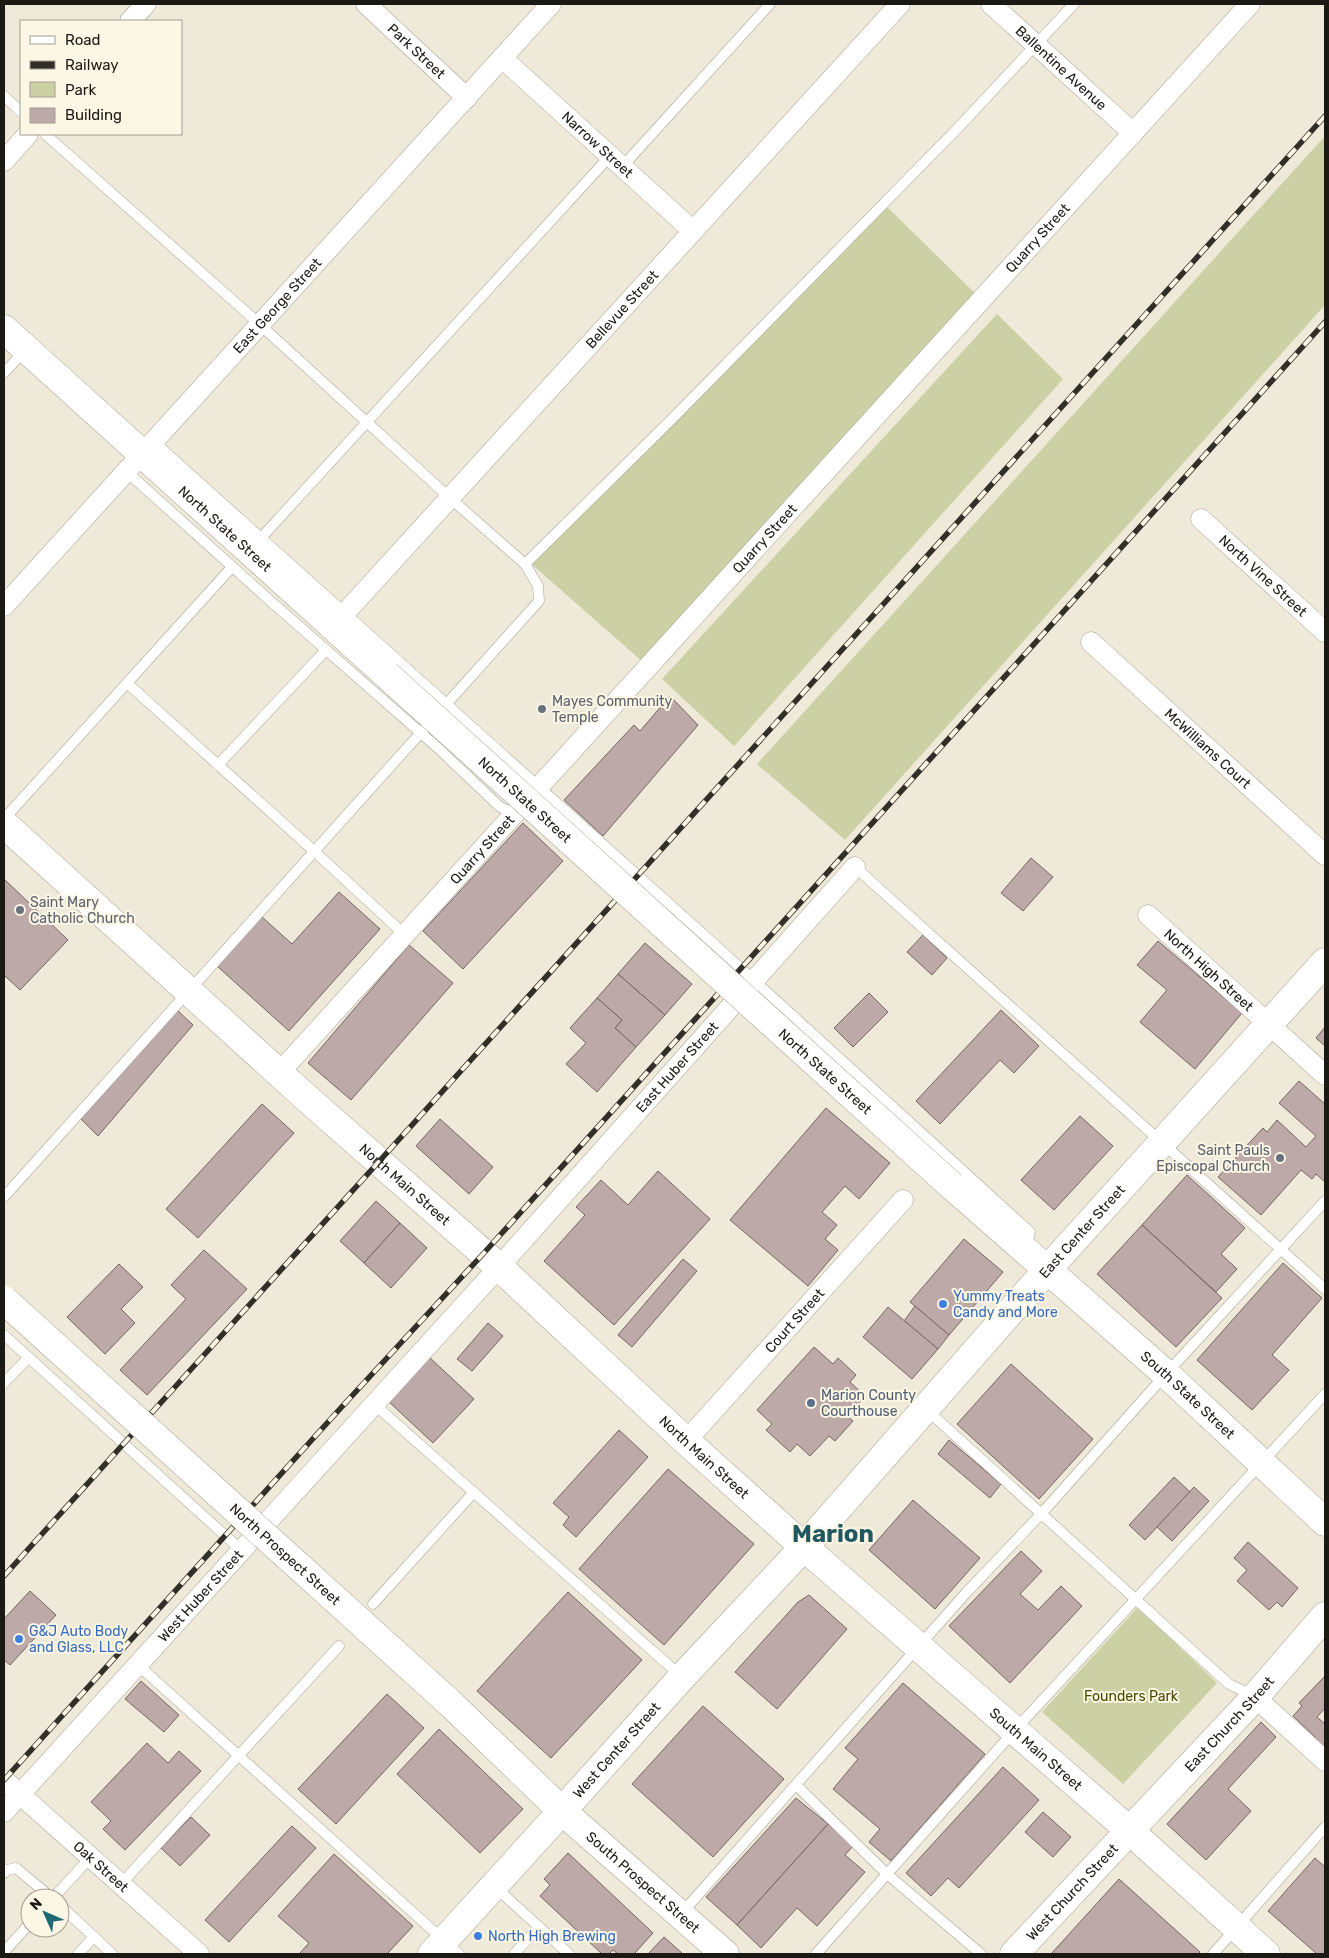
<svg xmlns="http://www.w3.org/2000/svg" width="1329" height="1958" viewBox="0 0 1329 1958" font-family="Rubik,sans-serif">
	<rect width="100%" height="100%" fill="#eee9d8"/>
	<!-- green -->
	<g fill="#cbd1a5">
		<polygon points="1325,136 1325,305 845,840 757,764"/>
		<polygon points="880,200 983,301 644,663 528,561"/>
		<polygon points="997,314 1063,379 734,746 662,679"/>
		<polygon points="1138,1607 1217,1683 1123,1784 1042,1712"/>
	</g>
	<!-- building -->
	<g fill="#bdaaa8" stroke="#766463">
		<polygon points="670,696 698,725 603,836 564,800 634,725 640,731"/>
		<polygon points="523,823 563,861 463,969 423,931"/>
		<polygon points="1031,858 1053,877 1023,911 1001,893"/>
		<polygon points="4,879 68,940 20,990 4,975"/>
		<polygon points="339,892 380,929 289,1031 217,966 262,917 292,944"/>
		<polygon points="923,935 947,958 932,975 907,952"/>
		<polygon points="1158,941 1242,1013 1195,1069 1140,1022 1167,990 1137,965"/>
		<polygon points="645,943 692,984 665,1015 618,974"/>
		<polygon points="409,945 453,983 351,1100 308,1063"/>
		<polygon points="618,974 665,1015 636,1047 615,1028 622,1020 597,998"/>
		<polygon points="869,993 888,1012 853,1047 834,1028"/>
		<polygon points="597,998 622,1020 615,1028 636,1047 597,1092 566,1064 586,1043 570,1028"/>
		<polygon points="177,1010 193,1025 98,1136 81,1119"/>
		<polygon points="1001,1010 1039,1046 1014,1073 1000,1060 940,1124 916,1101"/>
		<polygon points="1325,1027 1325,1046 1316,1038"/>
		<polygon points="1299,1081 1325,1104 1325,1182 1316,1174 1312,1179 1301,1170 1261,1215 1218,1177 1263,1128 1267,1132 1277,1120 1306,1147 1316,1136 1279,1103"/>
		<polygon points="262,1104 294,1133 198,1238 166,1209"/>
		<polygon points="826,1108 890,1163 859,1199 845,1186 822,1212 837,1225 825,1239 838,1250 808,1286 730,1220"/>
		<polygon points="1080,1116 1113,1146 1054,1210 1021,1180"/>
		<polygon points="440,1119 493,1167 469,1194 416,1146"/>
		<polygon points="658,1171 710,1219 614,1325 544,1261 585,1215 576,1207 601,1180 628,1205"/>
		<polygon points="1187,1175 1245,1228 1221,1254 1237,1269 1216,1292 1142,1225"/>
		<polygon points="376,1201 400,1223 364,1263 340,1241"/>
		<polygon points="400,1223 427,1248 391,1288 364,1263"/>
		<polygon points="1142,1225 1222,1298 1176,1347 1097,1274"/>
		<polygon points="964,1239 1003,1272 949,1335 910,1302"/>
		<polygon points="204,1250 247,1289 147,1395 120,1370 186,1299 171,1285"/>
		<polygon points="683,1259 697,1271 632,1347 618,1335"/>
		<polygon points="1283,1263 1322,1298 1272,1355 1289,1370 1252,1410 1197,1360"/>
		<polygon points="119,1264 143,1287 121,1309 135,1323 105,1354 67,1317"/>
		<polygon points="915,1306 949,1335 938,1349 904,1321"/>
		<polygon points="888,1307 938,1349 912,1379 863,1337"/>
		<polygon points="488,1323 503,1336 472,1371 457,1359"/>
		<polygon points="814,1347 833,1364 838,1358 856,1375 850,1382 865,1396 847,1416 853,1421 835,1441 829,1436 810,1456 797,1444 790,1452 766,1430 772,1424 757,1410"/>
		<polygon points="428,1356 474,1399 433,1443 387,1400"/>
		<polygon points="1011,1364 1093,1439 1039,1499 957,1424"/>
		<polygon points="619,1430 648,1457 576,1537 563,1525 569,1517 553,1503"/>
		<polygon points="949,1440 1001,1484 990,1498 938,1454"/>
		<polygon points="668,1469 754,1544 664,1645 579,1569"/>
		<polygon points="1174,1477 1190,1492 1145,1540 1129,1525"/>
		<polygon points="1194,1487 1209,1501 1172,1541 1157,1527"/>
		<polygon points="913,1500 980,1558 935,1609 869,1550"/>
		<polygon points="1248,1542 1298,1588 1282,1607 1277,1602 1269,1610 1237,1581 1247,1570 1234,1558"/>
		<polygon points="1021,1551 1042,1571 1020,1594 1038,1610 1061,1586 1082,1606 1010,1683 949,1626"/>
		<polygon points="30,1591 56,1615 10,1665 4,1660 4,1619"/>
		<polygon points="568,1592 642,1660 551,1758 477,1691"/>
		<polygon points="809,1595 847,1629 777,1709 735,1672 798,1602"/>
		<polygon points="1325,1676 1325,1708 1317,1717 1325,1724 1325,1746 1319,1752 1309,1743 1315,1737 1293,1716 1302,1706 1299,1703"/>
		<polygon points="141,1681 179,1715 164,1732 125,1699"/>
		<polygon points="903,1683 985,1754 891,1861 869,1842 880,1829 833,1789 858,1759 845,1748"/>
		<polygon points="387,1694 424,1728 336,1824 298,1789"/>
		<polygon points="703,1706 784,1779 713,1857 632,1784"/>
		<polygon points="1261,1722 1276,1737 1228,1789 1251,1811 1206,1860 1167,1824"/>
		<polygon points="439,1729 523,1809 480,1853 397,1774"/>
		<polygon points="147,1743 168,1763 179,1751 201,1771 125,1850 103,1829 111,1821 91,1802"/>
		<polygon points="1003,1767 1039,1800 959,1888 948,1878 931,1896 906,1873"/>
		<polygon points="796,1798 828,1824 737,1925 706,1897"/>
		<polygon points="1043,1812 1071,1837 1053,1857 1025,1832"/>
		<polygon points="191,1817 210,1835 180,1866 161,1848"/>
		<polygon points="828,1824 853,1846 845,1855 865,1872 817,1926 797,1908 761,1948 737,1925"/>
		<polygon points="292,1826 316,1848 229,1942 205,1920"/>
		<polygon points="568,1853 653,1933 634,1954 618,1954 613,1950 609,1954 602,1954 540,1896 550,1885 544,1879"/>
		<polygon points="334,1854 413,1926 387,1954 299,1954 309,1943 278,1916"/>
		<polygon points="1315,1858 1325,1867 1325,1954 1317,1954 1268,1911"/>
		<polygon points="1119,1879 1200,1952 1198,1954 1051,1954"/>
		<polygon points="664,1937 683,1954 648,1954"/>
	</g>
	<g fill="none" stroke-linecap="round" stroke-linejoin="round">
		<defs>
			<g id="lane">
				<polyline points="4,96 21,112"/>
				<polyline points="45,134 246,312 450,498 525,564 538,586 539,601 442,709"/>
				<polyline points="622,167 770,4"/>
				<polyline points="4,373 25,350"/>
				<polyline points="153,441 713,943 1030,1232 1026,1247"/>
				<polyline points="126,471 267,598 438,748 500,807 518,815"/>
				<polyline points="261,538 610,156"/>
				<polyline points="525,564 672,419 956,130 1074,4"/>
				<polyline points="127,683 314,851 405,935"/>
				<polyline points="218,765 326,650"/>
				<polyline points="4,819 232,567"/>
				<polyline points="855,867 1325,1289"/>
				<polyline points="4,1197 424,729"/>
				<polyline points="4,1335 241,1550"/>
				<polyline points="4,1383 28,1358"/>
				<polyline points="374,1404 682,1677"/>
				<polyline points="927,1410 1229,1684 1254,1696"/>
				<polyline points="373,1604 474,1492"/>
				<polyline points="138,1665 459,1954"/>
				<polyline points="796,1785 887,1874 981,1954"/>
				<polyline points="4,1873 7,1870 16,1868 52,1898"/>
				<polyline points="121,1884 339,1646"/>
				<polyline points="495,1887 569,1954"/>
				<polyline points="53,1898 91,1857"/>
				<polyline points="60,1905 112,1954"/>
				<polyline points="681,1914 966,1593 1042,1513 1166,1374 1325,1201"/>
				<polyline points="4,1952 30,1923"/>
				<polyline points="78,1954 94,1937"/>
				<polyline points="514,1954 539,1927"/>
				<polyline points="816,1954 1015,1730 1325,1394"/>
				<polyline points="1213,1954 1325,1827"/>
			</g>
			<g id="street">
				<path id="s1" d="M366,4l101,94"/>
				<path id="s2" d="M991,4l142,129"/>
				<polyline points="130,21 146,4"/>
				<path id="s3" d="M502,58l191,173"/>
				<polyline points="4,161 28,134"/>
				<path id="s4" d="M1201,519l124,113"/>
				<path id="s5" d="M4,606l547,-602"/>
				<path id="s6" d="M345,613l555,-609"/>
				<path id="s7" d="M1091,642l234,213"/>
				<path id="s8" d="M1148,915l177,160"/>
				<path id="s9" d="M279,1073l971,-1069"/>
				<path id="s10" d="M686,1441l217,-241"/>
				<polyline points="1255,1697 1325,1761"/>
				<path id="s11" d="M4,1780l195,174"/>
				<path id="s12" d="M4,1812l495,-545 356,-400"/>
			</g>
			<g id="secondary">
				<path id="s13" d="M4,824l306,277 189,166 187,174 118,106 326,284 136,123"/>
			</g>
			<g id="primary">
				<path id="s14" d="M4,329l383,346"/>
				<path id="s15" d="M952,1186l214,188 159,148"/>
				<path id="s16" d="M451,1704l111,107 163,143"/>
				<path id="s17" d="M432,1954l130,-143 120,-134 122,-130 243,-277 278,-308"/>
				<path id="s18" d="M1014,1954l241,-257 70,-81"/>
			</g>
		</defs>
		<!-- lane casing -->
		<use href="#lane" stroke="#a6a191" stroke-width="11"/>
		<!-- street casing -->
		<use href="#street" stroke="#a6a191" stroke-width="21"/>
		<!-- secondary casing -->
		<use href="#secondary" stroke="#a6a191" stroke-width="29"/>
		<!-- primary casing -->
		<use href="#primary" stroke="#a6a191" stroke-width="29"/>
		<!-- lane -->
		<use href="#lane" stroke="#fff" stroke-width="10"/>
		<!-- street -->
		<use href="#street" stroke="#fff" stroke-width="20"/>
		<!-- secondary -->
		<use href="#secondary" stroke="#fff" stroke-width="28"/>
		<!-- primary -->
		<use href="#primary" stroke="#fff" stroke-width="28"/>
		<defs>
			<g id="rail">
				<polyline points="4,1576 1325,116"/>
				<polyline points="4,1780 338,1411 483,1254 1325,322"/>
			</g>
		</defs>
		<!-- rail casing -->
		<use href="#rail" stroke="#322f28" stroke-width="5.5"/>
		<!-- rail -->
		<use href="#rail" stroke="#fcf6e5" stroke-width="4" stroke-dasharray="11" stroke-linecap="butt"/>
		<defs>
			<g id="primary-bridge">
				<path id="s19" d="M387,675l565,511"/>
				<path id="s20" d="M4,1300l447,404"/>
			</g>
		</defs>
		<!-- primary-bridge casing -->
		<use href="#primary-bridge" stroke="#a6a191" stroke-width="29" stroke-linecap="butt"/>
		<!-- primary-bridge -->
		<use href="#primary-bridge" stroke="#fff" stroke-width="28"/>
	</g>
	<!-- markers -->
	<g fill="#6b7280" stroke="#fcf6e5" stroke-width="2">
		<circle cx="542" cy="709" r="5"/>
		<circle cx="20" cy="910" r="5"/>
		<circle cx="1280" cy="1158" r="5"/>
	</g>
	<g fill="#3f7fe0" stroke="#fcf6e5" stroke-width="2">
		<circle cx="943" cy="1304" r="5"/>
		<circle cx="19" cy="1639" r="5"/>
		<circle cx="478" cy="1936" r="5"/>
	</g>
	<circle fill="#5c6f8a" stroke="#fcf6e5" stroke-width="2" cx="811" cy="1403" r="5"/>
	<g text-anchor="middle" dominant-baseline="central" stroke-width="4" stroke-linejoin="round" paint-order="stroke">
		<!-- street labels -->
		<g font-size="14" fill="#1b1913" stroke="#fcf6e5">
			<text stroke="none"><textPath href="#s1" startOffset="69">Park Street</textPath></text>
			<text stroke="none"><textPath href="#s2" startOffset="95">Ballentine Avenue</textPath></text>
			<text stroke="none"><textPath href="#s3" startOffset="129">Narrow Street</textPath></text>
			<text stroke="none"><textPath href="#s9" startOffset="1128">Quarry Street</textPath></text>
			<text stroke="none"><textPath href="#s5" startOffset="406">East George Street</textPath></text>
			<text stroke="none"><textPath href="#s6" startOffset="411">Bellevue Street</textPath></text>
			<text stroke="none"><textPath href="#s14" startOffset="298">North State Street</textPath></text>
			<text stroke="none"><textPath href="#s9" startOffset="722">Quarry Street</textPath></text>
			<text stroke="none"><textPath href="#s4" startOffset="84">North Vine Street</textPath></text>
			<text stroke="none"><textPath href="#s7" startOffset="158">McWilliams Court</textPath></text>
			<text stroke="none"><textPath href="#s19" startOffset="186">North State Street</textPath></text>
			<text stroke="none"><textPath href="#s9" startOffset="302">Quarry Street</textPath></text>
			<text stroke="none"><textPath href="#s8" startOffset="82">North High Street</textPath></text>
			<text stroke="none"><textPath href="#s12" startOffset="1004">East Huber Street</textPath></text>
			<text stroke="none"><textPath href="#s19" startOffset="591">North State Street</textPath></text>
			<text stroke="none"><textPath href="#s13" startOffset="539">North Main Street</textPath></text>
			<text stroke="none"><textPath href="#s17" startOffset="972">East Center Street</textPath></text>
			<text stroke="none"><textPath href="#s10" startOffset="162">Court Street</textPath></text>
			<text stroke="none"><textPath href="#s15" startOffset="315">South State Street</textPath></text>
			<text stroke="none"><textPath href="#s13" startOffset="944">North Main Street</textPath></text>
			<text stroke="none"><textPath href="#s20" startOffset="379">North Prospect Street</textPath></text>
			<text stroke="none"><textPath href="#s12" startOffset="292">West Huber Street</textPath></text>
			<text stroke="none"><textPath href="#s18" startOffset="315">East Church Street</textPath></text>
			<text stroke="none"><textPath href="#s13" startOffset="1386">South Main Street</textPath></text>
			<text stroke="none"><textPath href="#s17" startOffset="275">West Center Street</textPath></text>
			<text stroke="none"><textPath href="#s11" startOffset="130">Oak Street</textPath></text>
			<text stroke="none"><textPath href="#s16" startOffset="262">South Prospect Street</textPath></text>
			<text stroke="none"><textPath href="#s18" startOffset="85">West Church Street</textPath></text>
		</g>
		<!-- worship labels -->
		<g font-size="14" fill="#5b616d" stroke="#fcf6e5" text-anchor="start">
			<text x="552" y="701">Mayes Community<tspan x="552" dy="16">Temple</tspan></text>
			<text x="30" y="902">Saint Mary<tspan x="30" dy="16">Catholic Church</tspan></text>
			<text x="1270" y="1150" text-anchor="end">Saint Pauls<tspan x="1270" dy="16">Episcopal Church</tspan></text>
		</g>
		<!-- shop labels -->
		<g font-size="14" fill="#366cbe" stroke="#fcf6e5" text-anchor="start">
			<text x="953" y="1296">Yummy Treats<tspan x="953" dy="16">Candy and More</tspan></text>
			<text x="29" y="1631">G&amp;J Auto Body<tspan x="29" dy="16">and Glass, LLC</tspan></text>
			<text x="488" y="1936">North High Brewing</text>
		</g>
		<!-- service labels -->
		<g font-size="14" fill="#4e5e75" stroke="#fcf6e5" text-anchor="start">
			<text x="821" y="1395">Marion County<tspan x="821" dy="16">Courthouse</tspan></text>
		</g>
		<!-- park labels -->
		<g font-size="14" fill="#474c00" stroke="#fcf6e5">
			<text x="1131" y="1696">Founders Park</text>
		</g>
		<!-- town labels -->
		<g font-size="24" font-weight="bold" fill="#205962" stroke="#fcf6e5">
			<text x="833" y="1534">Marion</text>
		</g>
	</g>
	<!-- border -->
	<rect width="1329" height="1958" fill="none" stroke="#1b1913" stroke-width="10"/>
	<!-- legend -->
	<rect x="20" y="20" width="162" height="115" fill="#fcf6e5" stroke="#a29e91"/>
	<rect x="30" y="36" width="25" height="8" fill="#ffffff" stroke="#a29e91"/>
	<text x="65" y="45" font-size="15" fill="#1b1913">Road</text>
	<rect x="30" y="61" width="25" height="8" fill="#322f28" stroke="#a29e91"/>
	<text x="65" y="70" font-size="15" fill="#1b1913">Railway</text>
	<rect x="30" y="82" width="25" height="15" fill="#cbd1a5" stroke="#a29e91"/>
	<text x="65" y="95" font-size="15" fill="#1b1913">Park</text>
	<rect x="30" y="108" width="25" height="15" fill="#bdaaa8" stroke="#a29e91"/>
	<text x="65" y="120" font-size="15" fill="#1b1913">Building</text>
	<!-- north arrow -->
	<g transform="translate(45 1913) rotate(315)"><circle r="24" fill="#fcf6e5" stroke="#a29e91"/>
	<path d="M0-4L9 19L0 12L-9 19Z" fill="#1f6974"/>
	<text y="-8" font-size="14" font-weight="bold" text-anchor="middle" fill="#1b1913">N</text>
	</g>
</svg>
